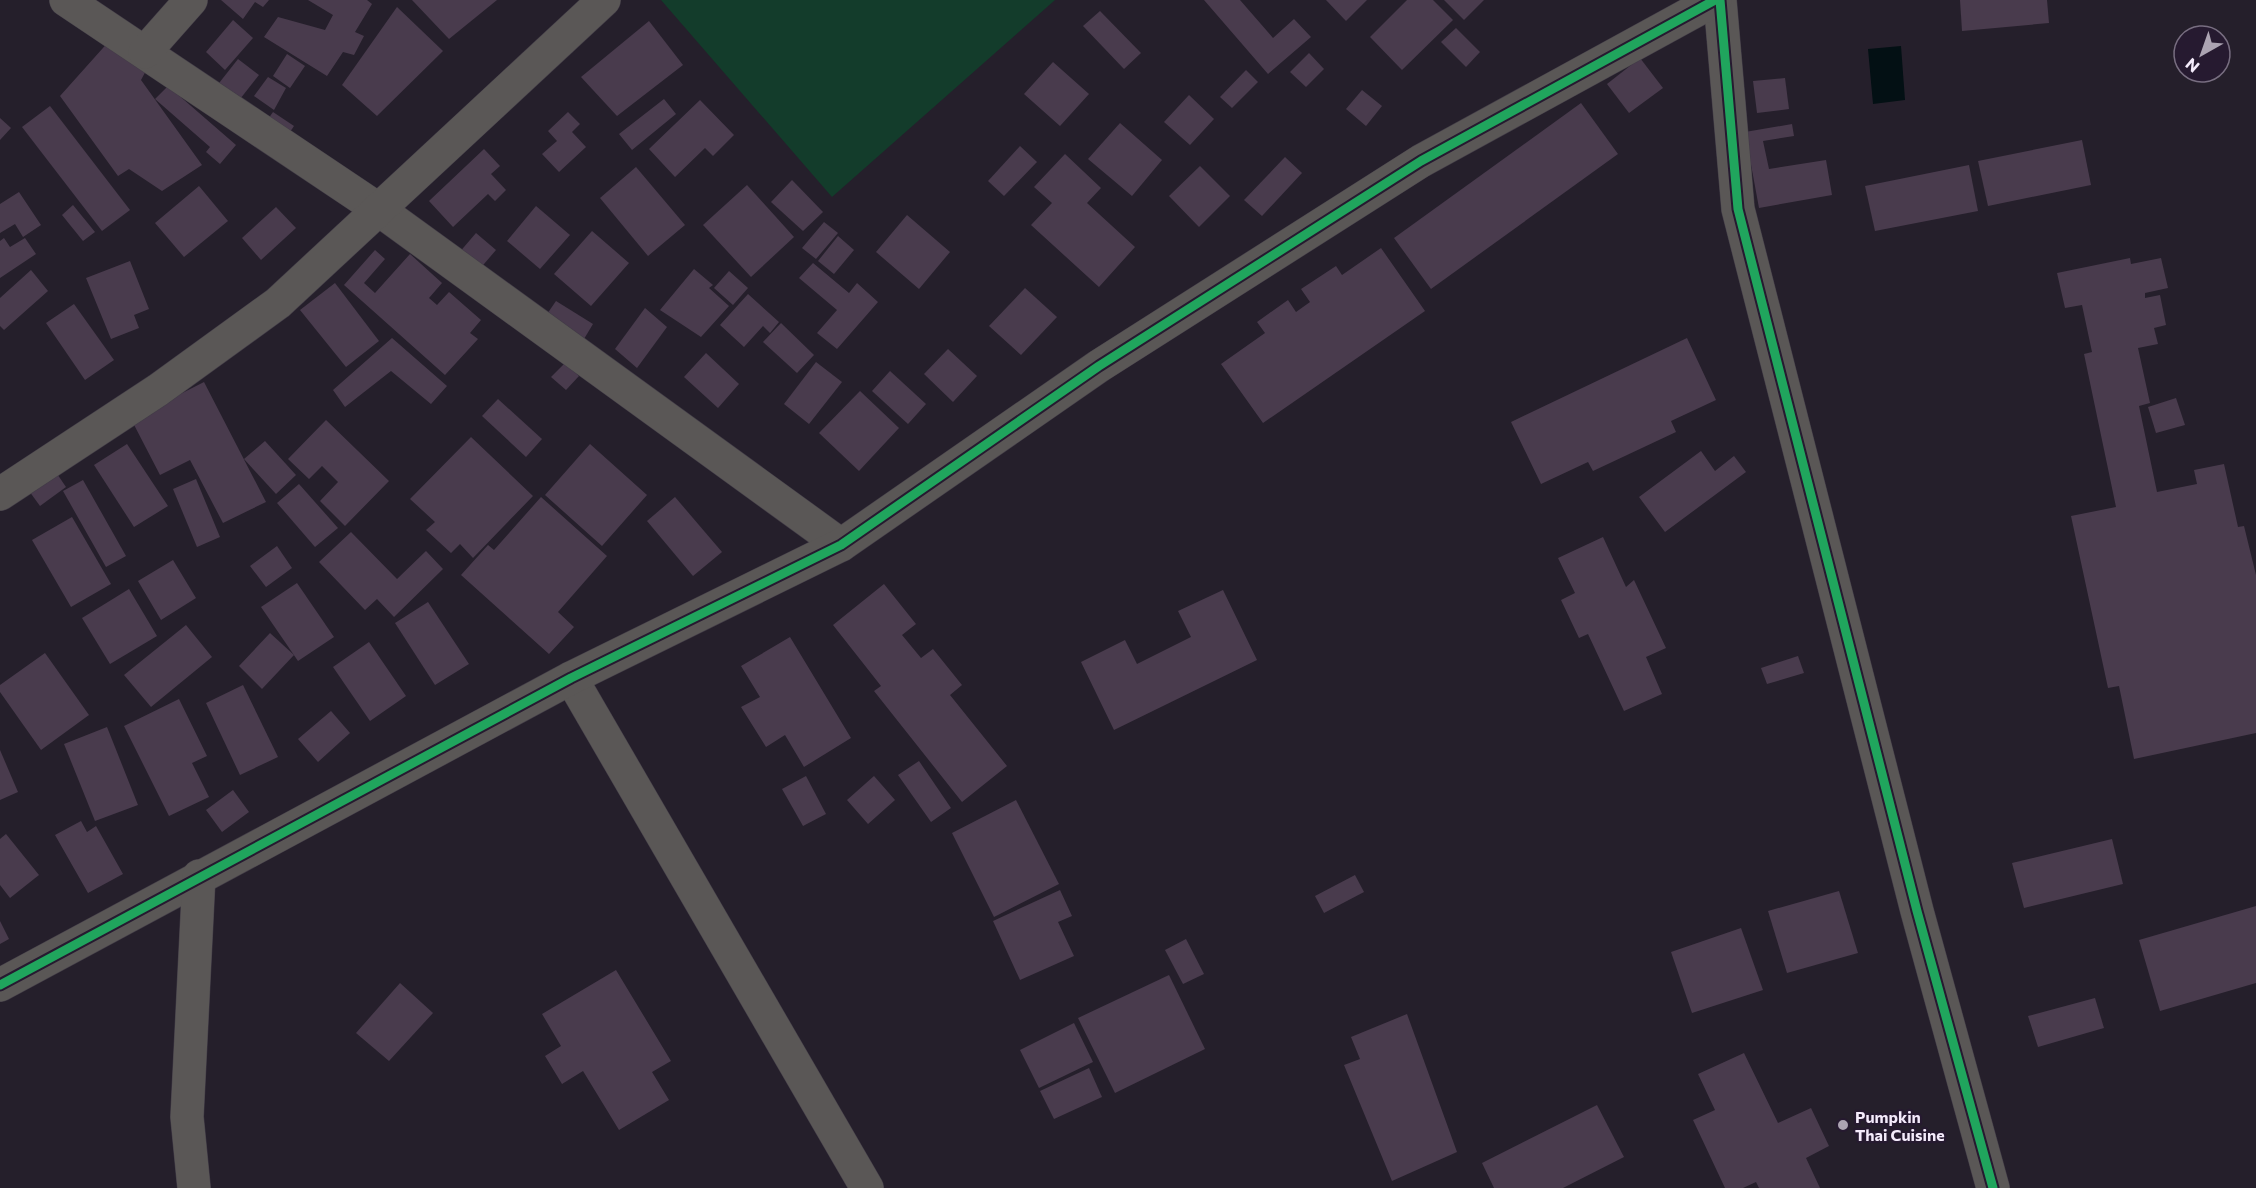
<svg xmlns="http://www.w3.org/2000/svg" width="2256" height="1188" viewBox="0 0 2256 1188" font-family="Commissioner,sans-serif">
	<rect width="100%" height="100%" fill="#251f2b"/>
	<!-- green -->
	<polygon fill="#133c2b" points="661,0 1055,0 832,197"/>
	<!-- water -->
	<polygon fill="#031014" points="1901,46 1905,100 1873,104 1868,49"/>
	<!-- building -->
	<g fill="#493b4d">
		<polygon points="221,0 269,0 263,7 255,2 243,19"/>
		<polygon points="308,0 367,0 372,4 355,32 364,36 354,55 343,52 327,76 264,37 278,17 325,30 333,15"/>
		<polygon points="412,0 497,0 449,39"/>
		<polygon points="1204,0 1240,0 1273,38 1294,19 1311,37 1268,74"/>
		<polygon points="1326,0 1367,0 1346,21"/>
		<polygon points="1407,0 1433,0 1453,20 1402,70 1370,37"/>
		<polygon points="1444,0 1484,0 1464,20"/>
		<polygon points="1960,0 2047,0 2049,23 1962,31"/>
		<polygon points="397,7 443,51 377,116 342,85"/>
		<polygon points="1100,11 1141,53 1124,69 1083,26"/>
		<polygon points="233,20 253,38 225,70 206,52"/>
		<polygon points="649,21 683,65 617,116 581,77"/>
		<polygon points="1456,28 1480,52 1466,67 1441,42"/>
		<polygon points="111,39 148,67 141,80 202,165 162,191 129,169 118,176 60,96"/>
		<polygon points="1309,53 1324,69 1306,87 1290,72"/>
		<polygon points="287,54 305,66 290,88 273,76"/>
		<polygon points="1640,58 1663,88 1629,113 1607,84"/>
		<polygon points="238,59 259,75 233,108 212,92"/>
		<polygon points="1053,62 1089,94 1060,126 1024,94"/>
		<polygon points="1246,70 1258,82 1232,108 1220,97"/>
		<polygon points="268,77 286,88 274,110 254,96"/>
		<polygon points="1785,78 1789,109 1757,113 1753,81"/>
		<polygon points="168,86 236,145 220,164 206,152 210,147 155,99"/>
		<polygon points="1362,90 1382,106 1366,126 1346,109"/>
		<polygon points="1189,95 1214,119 1190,145 1164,122"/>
		<polygon points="664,99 676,114 632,150 619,134"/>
		<polygon points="700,100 734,135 713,156 705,148 675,177 649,149"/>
		<polygon points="1581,103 1618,154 1431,289 1394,238"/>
		<polygon points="50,106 130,210 102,231 22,127"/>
		<polygon points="273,112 294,126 282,144 261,129"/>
		<polygon points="568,112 580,124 572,132 586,147 559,172 542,154 557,141 548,131"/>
		<polygon points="0,118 11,128 0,140"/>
		<polygon points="1120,123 1162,160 1132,196 1088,159"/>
		<polygon points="1792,124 1794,136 1763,141 1769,169 1826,160 1832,195 1759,208 1745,132"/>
		<polygon points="2082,140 2091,185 1988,206 1978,161"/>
		<polygon points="1020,146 1037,162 1004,196 988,181"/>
		<polygon points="484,149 500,166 491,174 506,190 495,201 488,194 453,227 429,201"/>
		<polygon points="1065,154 1101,188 1087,203 1135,247 1099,287 1031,225 1052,203 1034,187"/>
		<polygon points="1285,157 1302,173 1262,216 1244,200"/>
		<polygon points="1969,165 1978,211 1875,231 1865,186"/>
		<polygon points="1200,166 1230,196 1199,227 1169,196"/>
		<polygon points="636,167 685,225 648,256 600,198"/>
		<polygon points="792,180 823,212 803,231 771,202"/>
		<polygon points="747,185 794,237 751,277 703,225"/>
		<polygon points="199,186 228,221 184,257 155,223"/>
		<polygon points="19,192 41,225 23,237 15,224 0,233 0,204"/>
		<polygon points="73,205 95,232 83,241 62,215"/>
		<polygon points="536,206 570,235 540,269 507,241"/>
		<polygon points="276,207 296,228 261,260 242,238"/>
		<polygon points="907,215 950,252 919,289 876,252"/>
		<polygon points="824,222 838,233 816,259 802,248"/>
		<polygon points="592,231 629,263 591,306 554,274"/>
		<polygon points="476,233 496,250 478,271 458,254"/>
		<polygon points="838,236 854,250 834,274 818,261"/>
		<polygon points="4,238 10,247 25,238 36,254 0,278 0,241"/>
		<polygon points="1381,248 1425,311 1263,423 1221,364 1265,333 1257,322 1288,300 1296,312 1310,302 1301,289 1336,266 1342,275"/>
		<polygon points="375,250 385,259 364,283 375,293 410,254 442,283 429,298 437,305 449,292 481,320 470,333 478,339 445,375 344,285"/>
		<polygon points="2130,258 2131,264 2161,258 2168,288 2145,293 2145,298 2160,295 2166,325 2154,328 2158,344 2138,348 2150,403 2139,406 2157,492 2197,484 2194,470 2224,464 2238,527 2244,526 2256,575 2256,733 2134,759 2119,686 2108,688 2071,516 2116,507 2084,354 2092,352 2082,305 2065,308 2057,273"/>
		<polygon points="130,261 149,309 134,315 139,328 111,339 86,278"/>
		<polygon points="813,263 849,293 857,283 878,302 837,349 817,333 837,310 799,278"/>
		<polygon points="694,269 713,285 709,288 729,306 701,337 660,310"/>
		<polygon points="31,270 48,291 4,330 0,326 0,298"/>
		<polygon points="729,271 748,288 733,305 714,288"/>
		<polygon points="335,283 379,341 346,367 300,310"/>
		<polygon points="1025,288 1057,317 1021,355 989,326"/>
		<polygon points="748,294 779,322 770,333 763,326 744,347 720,325"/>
		<polygon points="556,301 593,324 581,344 543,320"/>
		<polygon points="74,304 114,360 85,380 46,323"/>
		<polygon points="645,308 667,327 637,368 615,349"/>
		<polygon points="781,323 814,355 797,373 763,342"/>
		<polygon points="392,338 447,386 431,404 391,371 345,407 333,390"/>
		<polygon points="1687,338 1716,400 1671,421 1676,432 1593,471 1588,462 1541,484 1511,422"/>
		<polygon points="948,349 977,376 953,402 924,374"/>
		<polygon points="706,353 739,384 718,408 684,377"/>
		<polygon points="816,362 842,382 809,424 784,404"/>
		<polygon points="565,363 579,376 566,390 551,377"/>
		<polygon points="890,371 926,404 908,424 872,391"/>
		<polygon points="204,382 266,502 223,523 190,460 160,475 131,419"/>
		<polygon points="860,391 899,428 859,471 819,433"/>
		<polygon points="2176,398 2185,425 2156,433 2148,407"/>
		<polygon points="498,399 542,439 526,457 482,416"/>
		<polygon points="326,420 389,481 345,526 320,501 338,482 322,466 309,479 288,459"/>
		<polygon points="471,437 533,496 473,558 460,544 451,553 426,530 435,522 410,499"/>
		<polygon points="265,441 296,475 276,494 244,459"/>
		<polygon points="127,444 168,506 134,527 94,465"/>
		<polygon points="590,444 647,495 602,546 545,495"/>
		<polygon points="1701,451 1715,471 1734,456 1746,472 1665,532 1639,497"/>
		<polygon points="51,465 66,487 40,506 24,484"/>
		<polygon points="196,479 220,537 197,547 173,489"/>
		<polygon points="83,480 126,556 106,567 63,491"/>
		<polygon points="299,484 338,528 315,547 277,503"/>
		<polygon points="541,497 607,556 558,612 574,627 549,654 461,575 488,545 494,550"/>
		<polygon points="675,497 722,552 693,576 647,521"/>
		<polygon points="72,517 111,584 71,607 32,540"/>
		<polygon points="351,532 397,579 426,551 443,569 394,617 377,599 365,610 319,562"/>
		<polygon points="1603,537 1626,587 1634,580 1666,648 1646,657 1662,694 1624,711 1588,634 1579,638 1561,600 1575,593 1558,558"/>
		<polygon points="277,546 292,568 266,587 250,566"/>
		<polygon points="173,560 196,598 161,620 138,581"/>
		<polygon points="297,583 334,637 298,661 261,607"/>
		<polygon points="884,584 916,624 902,635 921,658 933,649 962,685 950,695 1007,766 962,802 874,691 881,686 833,625"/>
		<polygon points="129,589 157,636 110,664 82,618"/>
		<polygon points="1223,590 1257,660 1114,730 1081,662 1125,640 1137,664 1191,637 1178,611"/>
		<polygon points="428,602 469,664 435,685 395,623"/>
		<polygon points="186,625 212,657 151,707 124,675"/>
		<polygon points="270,633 294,655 262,689 239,666"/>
		<polygon points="790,637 851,738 804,767 785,735 766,747 741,707 760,697 741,666"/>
		<polygon points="369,642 406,696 370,721 333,667"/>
		<polygon points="45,653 89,715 41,750 0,692 0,685"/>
		<polygon points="1798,656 1804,673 1767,684 1761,668"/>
		<polygon points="243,685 278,757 240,775 206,703"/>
		<polygon points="179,699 207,756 192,763 209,797 169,816 124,726"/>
		<polygon points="331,711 350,733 318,762 298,739"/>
		<polygon points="107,727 138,805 95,821 64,744"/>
		<polygon points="0,750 18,792 0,800"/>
		<polygon points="919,761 951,808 931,822 898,775"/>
		<polygon points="806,776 826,814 803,826 782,789"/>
		<polygon points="874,776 895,800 868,824 847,800"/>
		<polygon points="233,790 249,812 222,832 206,810"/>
		<polygon points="1016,800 1059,884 994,917 952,833"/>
		<polygon points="81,821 87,832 96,826 123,874 88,893 55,835"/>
		<polygon points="6,834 39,875 10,898 0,885 0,839"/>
		<polygon points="2112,839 2123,884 2024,908 2012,863"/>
		<polygon points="1355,875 1364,892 1324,913 1315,896"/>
		<polygon points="1060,890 1072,916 1058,922 1074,956 1020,980 993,921"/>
		<polygon points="1839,891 1858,953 1787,973 1768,911"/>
		<polygon points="2256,906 2256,983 2160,1011 2139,940"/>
		<polygon points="0,921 9,939 0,944"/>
		<polygon points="1741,928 1763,990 1692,1013 1671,952"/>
		<polygon points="1186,939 1204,974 1183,984 1165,950"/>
		<polygon points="616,970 671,1061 652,1072 669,1100 619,1130 583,1071 562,1084 545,1056 561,1046 542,1014"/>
		<polygon points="1169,975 1205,1049 1115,1093 1078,1018"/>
		<polygon points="400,983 433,1013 389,1061 356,1033"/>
		<polygon points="2095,998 2104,1028 2038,1047 2028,1016"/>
		<polygon points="1407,1014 1457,1152 1392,1181 1344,1065 1360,1059 1351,1037"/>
		<polygon points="1074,1023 1093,1062 1039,1088 1020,1050"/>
		<polygon points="1744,1053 1778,1123 1811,1108 1829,1146 1806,1158 1820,1188 1759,1188 1756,1182 1743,1188 1725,1188 1693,1120 1715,1110 1698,1074"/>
		<polygon points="1089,1068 1102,1097 1054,1119 1040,1091"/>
		<polygon points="1597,1105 1624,1157 1563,1188 1494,1188 1482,1163"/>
	</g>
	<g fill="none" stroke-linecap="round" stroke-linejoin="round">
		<defs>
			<g id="minor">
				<polyline points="66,0 378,209 841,545"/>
				<polyline points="1720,0 1738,209 1917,911 1993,1188"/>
				<polyline points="145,52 191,0"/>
				<polyline points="0,494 158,390 278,303 604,0"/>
				<polyline points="571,678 867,1188"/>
				<polyline points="0,985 571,678 841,545 1099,366 1421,161 1715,0"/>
				<polyline points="194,1188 187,1117 199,876"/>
			</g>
		</defs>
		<!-- minor casing -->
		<use href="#minor" stroke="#423c47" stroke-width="34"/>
		<!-- minor -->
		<use href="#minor" stroke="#5a5756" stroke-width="33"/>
		<defs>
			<g id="cycleway">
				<polyline points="1720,0 1738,209 1917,911 1993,1188"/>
				<polyline points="0,985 571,678 841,545 1099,366 1421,161 1715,0"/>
			</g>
		</defs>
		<!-- cycleway casing -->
		<use href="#cycleway" stroke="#261a30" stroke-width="13"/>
		<!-- cycleway -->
		<use href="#cycleway" stroke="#20a55d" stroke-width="9"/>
	</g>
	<!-- markers -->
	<circle fill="#aca4b2" stroke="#261a30" stroke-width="2" cx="1843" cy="1125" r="6"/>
	<g text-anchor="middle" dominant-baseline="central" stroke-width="4.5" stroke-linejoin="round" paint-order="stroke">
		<!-- poi labels -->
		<g font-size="16" font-weight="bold" fill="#f4ebfb" stroke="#261a30" text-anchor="start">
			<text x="1855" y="1116">Pumpkin<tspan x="1855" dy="18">Thai Cuisine</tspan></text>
		</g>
	</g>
	<!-- north arrow -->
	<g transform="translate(2202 54) rotate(220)"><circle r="28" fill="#261a30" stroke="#786e81" stroke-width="1.5"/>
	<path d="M0-4.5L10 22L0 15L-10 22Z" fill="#aca4b2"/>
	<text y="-9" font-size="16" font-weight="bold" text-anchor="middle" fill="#f4ebfb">N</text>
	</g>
</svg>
